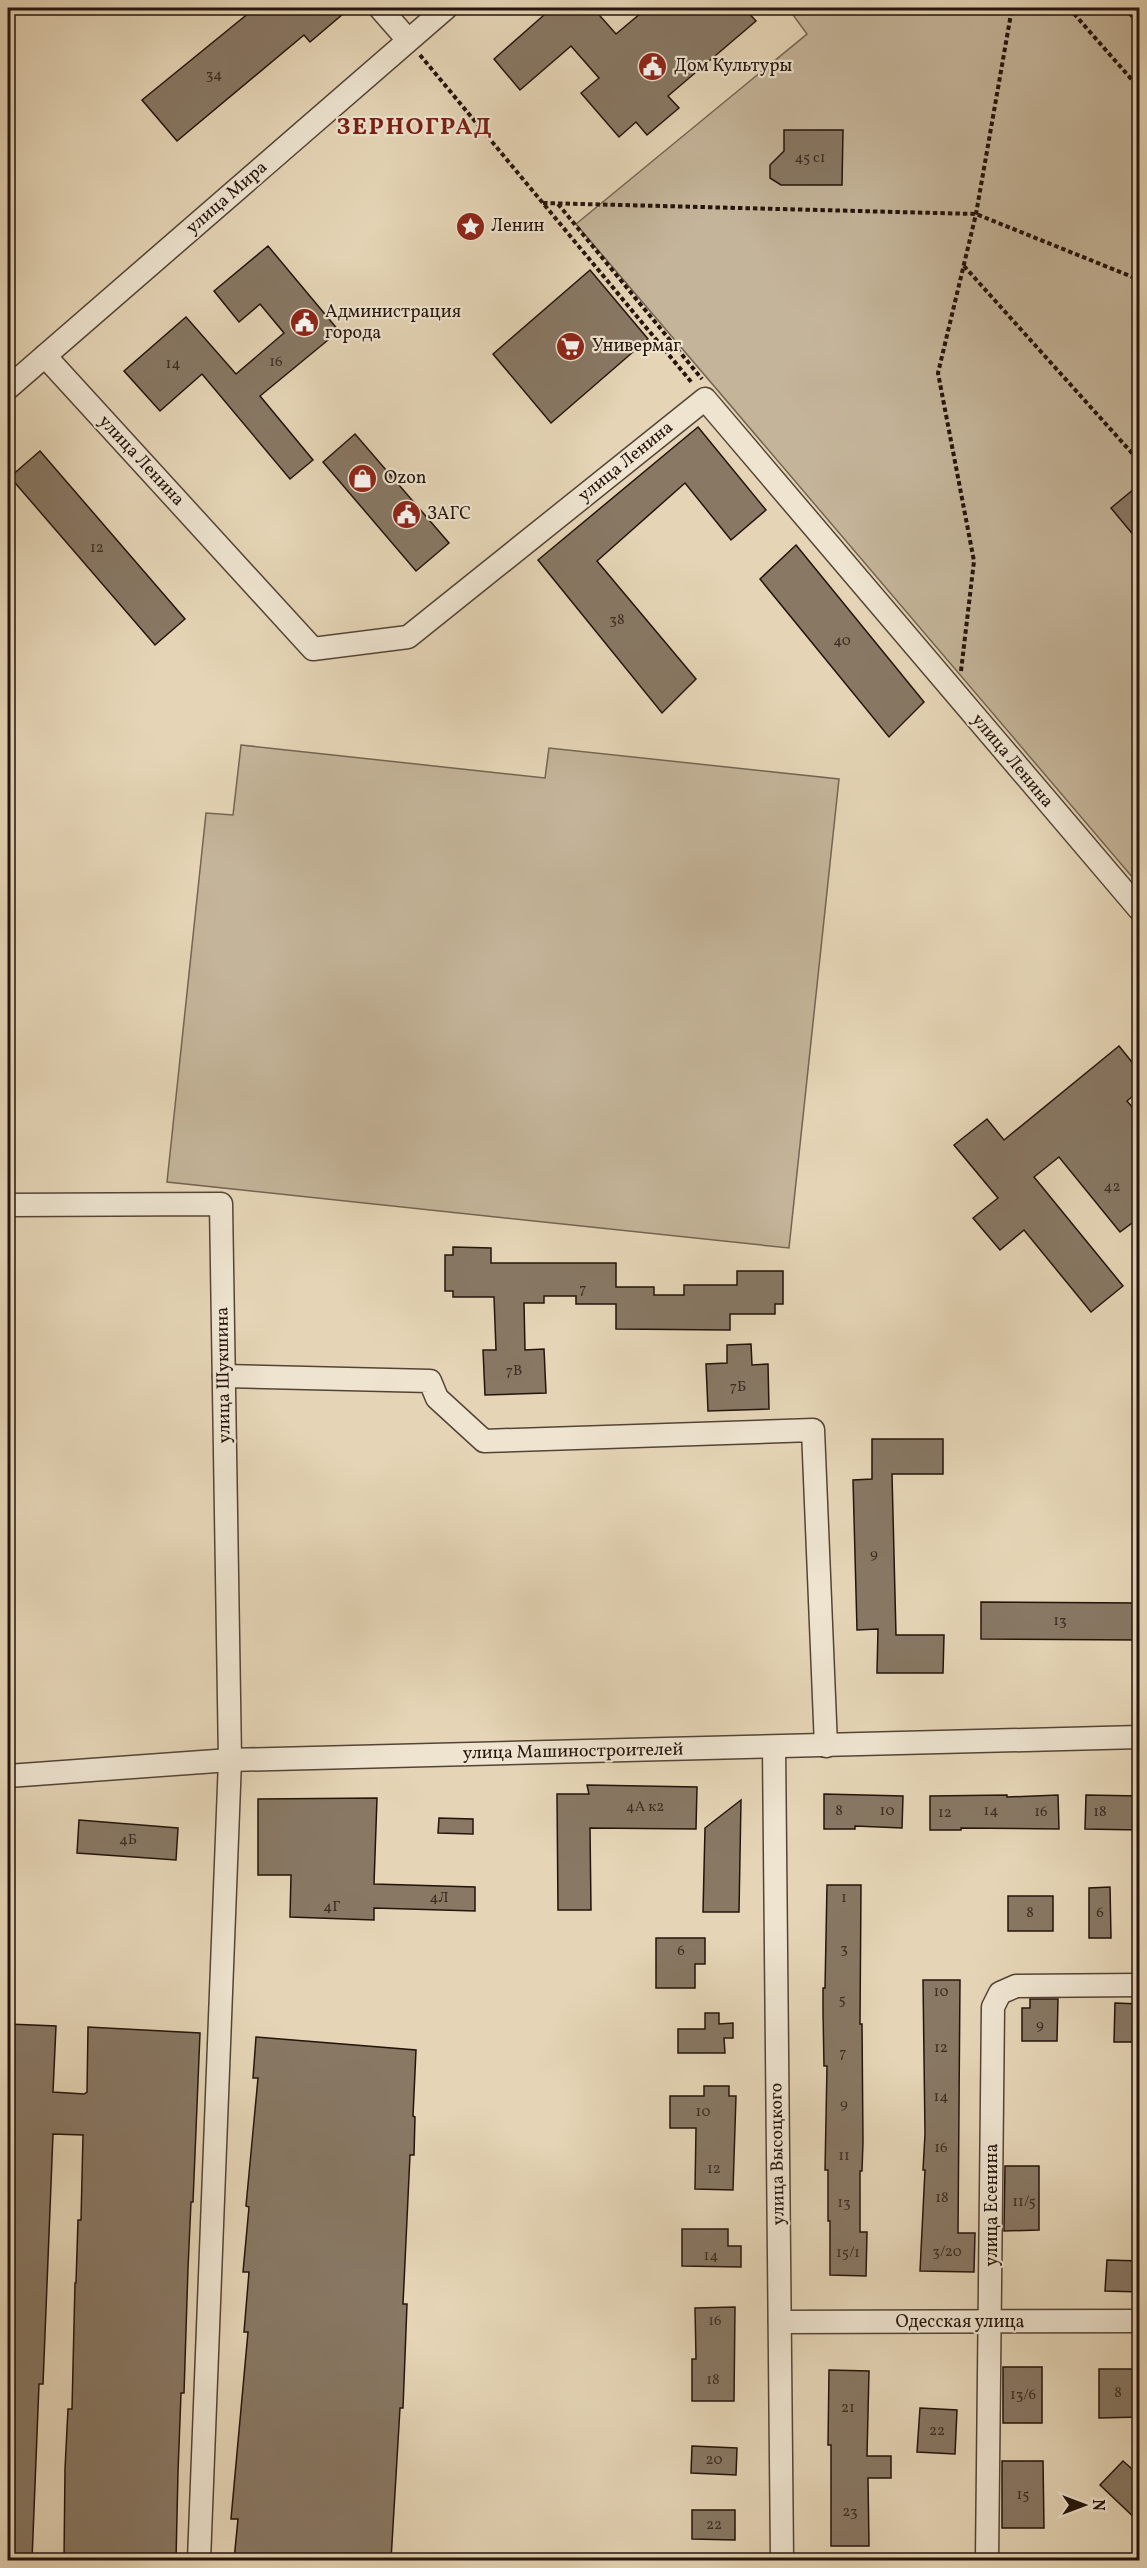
<svg xmlns="http://www.w3.org/2000/svg" width="1147" height="2568" viewBox="0 0 1147 2568" font-family="Vollkorn,serif">
	<rect width="100%" height="100%" fill="#e5d5b6"/>
	<filter id="stains"><feTurbulence type="fractalNoise" baseFrequency=".00333" numOctaves="4"/><feColorMatrix values="0 0 0 0 .2 0 0 0 0 .09 0 0 0 0 .02 0 0 0 .5 -.17"/></filter>
	<radialGradient id="worn" r=".72"><stop offset=".6" stop-color="#630" stop-opacity="0"/><stop offset="1" stop-color="#630" stop-opacity=".3"/></radialGradient>
	<!-- green -->
	<g fill="#c4b499" stroke="#746452" stroke-width="1.5">
		<polygon points="788,8 1139,8 1139,885 576,224 807,34"/>
		<polygon points="241,745 545,778 549,748 839,779 789,1248 167,1182 206,813 233,815"/>
	</g>
	<!-- building -->
	<g fill="#887864" stroke="#24140c" stroke-width="1.5">
		<polygon points="255,8 350,8 310,42 304,35 177,141 142,100"/>
		<polygon points="538,8 593,8 616,34 647,8 744,8 756,21 668,96 679,108 647,135 636,122 619,137 581,93 599,78 571,46 520,90 494,59 544,15"/>
		<polygon points="784,130 843,130 842,185 781,185 770,178 770,165 784,151"/>
		<polygon points="268,246 339,331 260,396 313,460 290,479 202,374 160,411 124,371 186,317 236,374 284,333 260,304 239,322 214,291"/>
		<polygon points="590,270 648,339 551,423 493,354"/>
		<polygon points="698,427 766,510 731,540 685,483 597,561 696,679 662,713 538,560"/>
		<polygon points="355,434 449,543 416,571 323,462"/>
		<polygon points="40,451 185,619 155,645 10,477"/>
		<polygon points="1140,484 1140,543 1111,508"/>
		<polygon points="796,545 924,702 889,737 760,579"/>
		<polygon points="1119,1046 1140,1072 1140,1090 1127,1101 1140,1116 1140,1217 1120,1232 1059,1157 1034,1177 1123,1286 1091,1312 1024,1230 1000,1250 973,1218 998,1198 954,1145 987,1119 1004,1140"/>
		<polygon points="453,1247 491,1248 491,1263 616,1263 616,1287 654,1287 654,1295 684,1295 684,1285 737,1285 737,1271 783,1271 783,1304 775,1304 775,1314 730,1314 730,1330 616,1329 616,1304 576,1304 576,1296 544,1296 544,1303 524,1303 525,1350 544,1349 546,1393 485,1395 483,1350 496,1350 494,1297 453,1297 453,1291 445,1291 445,1255 453,1255"/>
		<polygon points="751,1344 752,1365 768,1364 769,1409 708,1411 706,1364 727,1363 727,1345"/>
		<polygon points="872,1439 943,1439 943,1474 892,1474 896,1635 944,1635 943,1673 877,1673 878,1629 857,1630 853,1480 872,1479"/>
		<polygon points="981,1602 1140,1603 1140,1640 981,1639"/>
		<polygon points="587,1785 697,1787 696,1829 590,1828 591,1910 558,1910 557,1794 589,1794"/>
		<polygon points="824,1794 903,1796 902,1828 855,1826 855,1829 824,1829"/>
		<polygon points="1007,1795 1007,1797 1058,1795 1059,1829 961,1828 961,1830 930,1830 930,1796"/>
		<polygon points="1086,1795 1140,1796 1140,1830 1085,1829"/>
		<polygon points="377,1798 374,1884 475,1887 475,1911 374,1908 374,1920 290,1917 291,1875 258,1875 258,1799"/>
		<polygon points="741,1800 739,1912 703,1912 705,1828"/>
		<polygon points="439,1818 473,1819 473,1834 438,1833"/>
		<polygon points="79,1820 178,1828 176,1860 77,1853"/>
		<polygon points="827,1885 861,1885 860,2024 862,2024 863,2142 862,2171 860,2171 860,2232 867,2232 866,2276 830,2275 830,2221 828,2221 828,2170 825,2170 827,2066 824,2066 823,2012 823,1988 825,1988"/>
		<polygon points="1110,1887 1111,1938 1089,1938 1089,1888"/>
		<rect x="1008" y="1896" width="45" height="35"/>
		<polygon points="656,1938 705,1938 705,1964 695,1964 695,1988 656,1988"/>
		<polygon points="923,1980 960,1980 958,2233 975,2233 974,2272 920,2271 925,2170 923,2170 925,2134"/>
		<polygon points="1030,1999 1058,1999 1057,2041 1022,2041 1022,2008 1030,2008"/>
		<polygon points="1115,2003 1140,2004 1140,2042 1114,2042"/>
		<polygon points="705,2013 719,2013 719,2024 733,2023 733,2038 724,2038 725,2053 678,2053 678,2029 705,2029"/>
		<polygon points="8,2024 56,2026 53,2092 84,2094 87,2092 88,2027 200,2033 193,2202 191,2202 188,2268 184,2393 181,2393 178,2472 176,2560 64,2560 65,2469 68,2409 72,2409 75,2283 76,2283 78,2220 81,2220 83,2135 53,2134 43,2384 39,2384 32,2560 8,2560"/>
		<polygon points="256,2037 416,2050 413,2116 415,2117 414,2155 410,2155 403,2304 407,2304 403,2408 400,2408 391,2560 234,2560 238,2519 231,2519 248,2332 244,2332 249,2272 243,2272 249,2207 246,2206 258,2078 253,2078"/>
		<polygon points="704,2086 729,2086 729,2096 736,2096 733,2190 695,2189 696,2128 670,2128 670,2096 704,2096"/>
		<polygon points="1005,2166 1039,2166 1039,2230 1004,2231"/>
		<polygon points="682,2229 728,2229 728,2246 741,2246 741,2267 682,2266"/>
		<polygon points="1107,2260 1140,2261 1140,2292 1105,2291"/>
		<polygon points="735,2307 734,2401 692,2401 692,2359 696,2359 695,2308"/>
		<rect x="1003" y="2367" width="39" height="56"/>
		<polygon points="1099,2369 1137,2369 1138,2417 1099,2418"/>
		<polygon points="829,2370 869,2371 867,2456 891,2456 891,2478 868,2478 869,2546 831,2546 831,2445 828,2445"/>
		<polygon points="920,2408 957,2410 955,2454 917,2452"/>
		<polygon points="692,2446 737,2448 736,2475 691,2473"/>
		<polygon points="1002,2461 1043,2461 1044,2528 1002,2528"/>
		<polygon points="1123,2461 1140,2476 1140,2523 1100,2485"/>
		<polygon points="692,2510 735,2510 735,2540 692,2539"/>
	</g>
	<g fill="none" stroke-linecap="round" stroke-linejoin="round">
		<defs>
			<g id="minor">
				<polyline points="380,8 408,40"/>
				<polyline points="45,356 313,649 408,637 705,399 1140,910"/>
				<polyline points="8,388 446,8"/>
				<polyline points="8,1205 221,1204 230,1760 199,2560"/>
				<polyline points="224,1376 430,1381 437,1398 484,1441 813,1430 826,1746"/>
				<polyline points="774,1747 782,2560"/>
				<polyline points="8,1776 230,1760 1140,1737"/>
				<polyline points="780,2322 1140,2321"/>
				<polyline points="987,2560 993,2007 1000,1993 1016,1986 1140,1985"/>
			</g>
		</defs>
		<!-- minor casing -->
		<use href="#minor" stroke="#544436" stroke-width="25"/>
		<!-- path -->
		<g stroke="#24140c" stroke-width="4" stroke-dasharray="4.5 3" stroke-linecap="butt">
			<polyline points="1069,8 1140,89"/>
			<polyline points="1125,8 1140,25"/>
			<polyline points="420,55 693,384"/>
			<polyline points="543,203 976,214 1140,280"/>
			<polyline points="558,204 702,379"/>
			<polyline points="964,266 1140,462"/>
			<polyline points="961,671 974,561 938,373 976,214 1012,8"/>
		</g>
		<!-- minor -->
		<use href="#minor" stroke="#eee4d0" stroke-width="22"/>
	</g>
	<!-- icons -->
	<defs>
		<symbol id="civic-disc" viewBox="-11 -11 22 22"><circle r="9.5" fill="#8f2418" stroke="#eee4d0"/><path d="M-.6-6.5H3V-4.5H.6V-3L4-1V1h2V6H-6V1h2V-1L-.6-3ZM-1.2 2.5V6h2.4V2.5Z" fill="#fff"/></symbol>
		<symbol id="sight-disc" viewBox="-11 -11 22 22"><circle r="9.5" fill="#8f2418" stroke="#eee4d0"/><path d="M0-6L1.8-2.2L6-1.7L2.9 1.2L3.7 5.4L0 3.3L-3.7 5.4L-2.9 1.2L-6-1.7L-1.8-2.2Z" fill="#fff"/></symbol>
		<symbol id="supermarket-disc" viewBox="-11 -11 22 22"><circle r="9.5" fill="#8f2418" stroke="#eee4d0"/><path d="M-6-5.5h2.5l.6 2H6L4.5 2H-2.5L-4.4-4H-6ZM-1.5 3.2a1.3 1.3 0 1 0 .1 0ZM3 3.2a1.3 1.3 0 1 0 .1 0Z" fill="#fff"/></symbol>
		<symbol id="shop-disc" viewBox="-11 -11 22 22"><circle r="9.5" fill="#8f2418" stroke="#eee4d0"/><path d="M-5-2.5h2.3a2.7 3.5 0 0 1 5.4 0H5L5.5 6h-11ZM-1.5-2.5h3a1.5 2.3 0 0 0-3 0Z" fill="#fff"/></symbol>
	</defs>
	<g fill-rule="evenodd">
		<use href="#civic-disc" x="636" y="50" width="33" height="33"/>
		<use href="#sight-disc" x="454" y="210" width="33" height="33"/>
		<use href="#civic-disc" x="288" y="306" width="33" height="33"/>
		<use href="#supermarket-disc" x="554" y="330" width="33" height="33"/>
		<use href="#shop-disc" x="346" y="462" width="33" height="33"/>
		<use href="#civic-disc" x="390" y="498" width="33" height="33"/>
	</g>
	<g text-anchor="middle" dominant-baseline="central" stroke-width="4.5" stroke-linejoin="round" paint-order="stroke">
		<!-- number labels -->
		<g font-size="15" fill="#3d2d22">
			<text x="214" y="75">34</text>
			<text x="810" y="158">45 с1</text>
			<text x="276" y="362">16</text>
			<text x="173" y="364">14</text>
			<text x="97" y="548">12</text>
			<text x="617" y="620">38</text>
			<text x="842" y="641">40</text>
			<text x="1112" y="1187">42</text>
			<text x="583" y="1289">7</text>
			<text x="514" y="1371">7В</text>
			<text x="738" y="1387">7Б</text>
			<text x="874" y="1554">9</text>
			<text x="1060" y="1621">13</text>
			<text x="645" y="1807">4А к2</text>
			<text x="839" y="1811">8</text>
			<text x="887" y="1811">10</text>
			<text x="991" y="1811">14</text>
			<text x="1041" y="1812">16</text>
			<text x="1100" y="1812">18</text>
			<text x="945" y="1813">12</text>
			<text x="128" y="1840">4Б</text>
			<text x="439" y="1898">4Л</text>
			<text x="844" y="1898">1</text>
			<text x="332" y="1907">4Г</text>
			<text x="1030" y="1913">8</text>
			<text x="1100" y="1913">6</text>
			<text x="844" y="1949">3</text>
			<text x="681" y="1951">6</text>
			<text x="941" y="1992">10</text>
			<text x="842" y="2000">5</text>
			<text x="1040" y="2025">9</text>
			<text x="941" y="2048">12</text>
			<text x="843" y="2053">7</text>
			<text x="941" y="2097">14</text>
			<text x="844" y="2104">9</text>
			<text x="703" y="2112">10</text>
			<text x="941" y="2148">16</text>
			<text x="844" y="2156">11</text>
			<text x="714" y="2169">12</text>
			<text x="942" y="2198">18</text>
			<text x="1024" y="2202">11/5</text>
			<text x="844" y="2203">13</text>
			<text x="947" y="2252">3/20</text>
			<text x="848" y="2253">15/1</text>
			<text x="711" y="2256">14</text>
			<text x="715" y="2321">16</text>
			<text x="713" y="2380">18</text>
			<text x="1118" y="2393">8</text>
			<text x="1023" y="2395">13/6</text>
			<text x="848" y="2408">21</text>
			<text x="937" y="2431">22</text>
			<text x="714" y="2460">20</text>
			<text x="1023" y="2495">15</text>
			<text x="850" y="2512">23</text>
			<text x="714" y="2525">22</text>
		</g>
		<!-- poi labels -->
		<g font-size="18" fill="#24140c" stroke="#eee4d0" text-anchor="start">
			<text x="674" y="66">Дом Культуры</text>
			<text x="491" y="226">Ленин</text>
			<text x="325" y="312">Администрация<tspan x="325" dy="21">города</tspan></text>
			<text x="592" y="346">Универмаг</text>
			<text x="384" y="478">Ozon</text>
			<text x="427" y="514">ЗАГС</text>
		</g>
		<!-- street labels -->
		<g font-size="18" fill="#24140c" stroke="#eee4d0">
			<text transform="translate(227 198) rotate(-41)">улица Мира</text>
			<text transform="translate(141 461) rotate(47)">улица Ленина</text>
			<text transform="translate(626 462) rotate(-39)">улица Ленина</text>
			<text transform="translate(1012 761) rotate(50)">улица Ленина</text>
			<text transform="translate(224 1375) rotate(-91)">улица Шукшина</text>
			<text transform="translate(573 1752) rotate(-1)">улица Машиностроителей</text>
			<text transform="translate(778 2154) rotate(-91)">улица Высоцкого</text>
			<text transform="translate(992 2205) rotate(-90)">улица Есенина</text>
			<text x="960" y="2322">Одесская улица</text>
		</g>
		<!-- district labels -->
		<g font-size="24" font-weight="bold" letter-spacing="1.5" fill="#7a1f14" stroke="#eee4d0">
			<text x="415" y="128">ЗЕРНОГРАД</text>
		</g>
	</g>
	<!-- margin -->
	<rect width="1147" height="2568" fill="none" stroke="#e5d5b6" stroke-width="30"/>
	<rect x="9" y="9" width="1129" height="2550" fill="none" stroke="#24140c" stroke-width="3"/>
	<rect x="15" y="15" width="1117" height="2538" fill="none" stroke="#24140c" stroke-width="1.5"/>
	<!-- north arrow -->
	<g transform="translate(1084 2505) rotate(90)" stroke="#eee4d0" stroke-width="4.5" paint-order="stroke">
	<path d="M0-4.5L10 22L0 15L-10 22Z" fill="#24140c"/>
	<text y="-9" font-size="16" font-weight="bold" text-anchor="middle" fill="#24140c">N</text>
	</g>
	<rect width="100%" height="100%" filter="url(#stains)"/>
	<rect width="100%" height="100%" fill="url(#worn)"/>
</svg>
